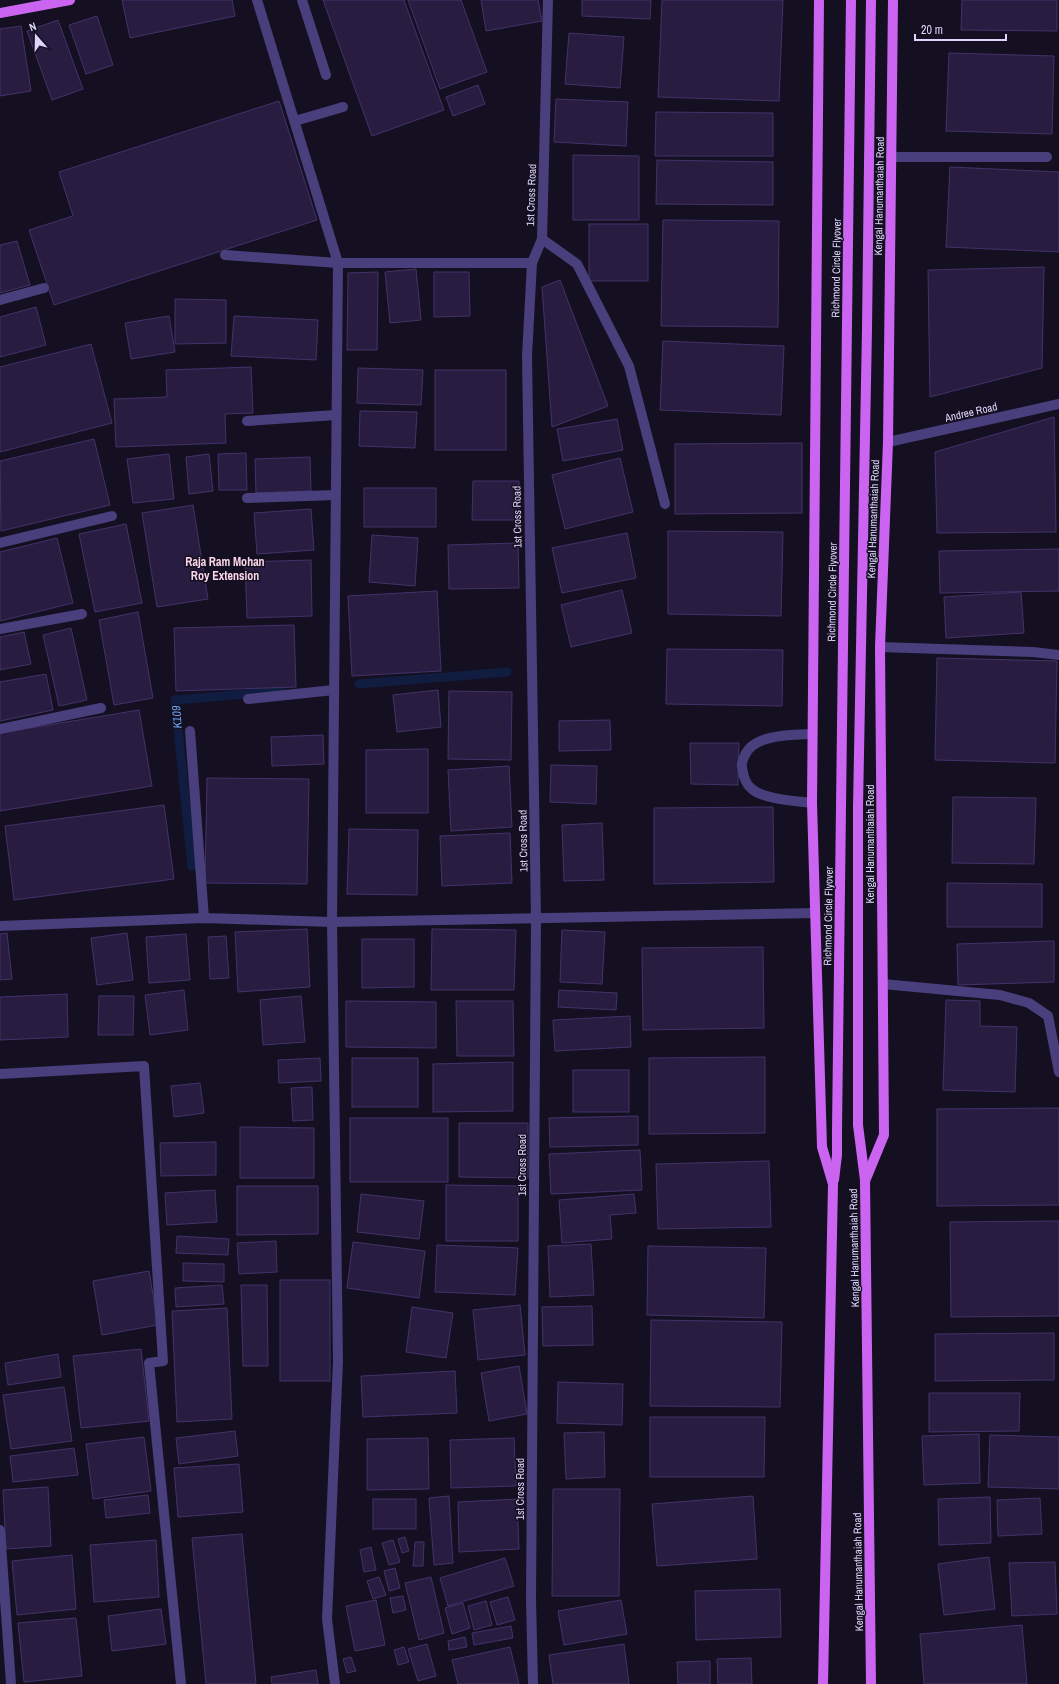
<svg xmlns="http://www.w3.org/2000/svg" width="1059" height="1684" viewBox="0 0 1059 1684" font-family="'Archivo Narrow',sans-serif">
	<rect width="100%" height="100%" fill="#151021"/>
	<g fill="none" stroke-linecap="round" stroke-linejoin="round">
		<g stroke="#101d40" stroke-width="9">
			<path d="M359,684L507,672"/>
			<path d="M192,866L175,700L281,691"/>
		</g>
	</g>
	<g fill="#281d40" stroke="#43326a">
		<path d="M122,0H232L235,16L130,38Z"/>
		<path d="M323,0H404L444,110L372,136Z"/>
		<path d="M408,0H461L487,72L440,89Z"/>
		<path d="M481,0H538L542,21L486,31Z"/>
		<path d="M582,0H651L650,19L582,16Z"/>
		<path d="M662,0H783L779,101L658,97Z"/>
		<path d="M962,0H1057V31L961,30Z"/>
		<path d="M97,16L113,65L86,74L69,25Z"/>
		<path d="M58,20L83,89L52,100L27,31Z"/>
		<path d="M21,26L31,91L0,96V29Z"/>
		<path d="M569,33L624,37L620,88L565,84Z"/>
		<path d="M949,53L1054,56L1052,134L946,131Z"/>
		<path d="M478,85L485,104L453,116L446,97Z"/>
		<path d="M556,99L628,102L626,146L554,142Z"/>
		<path d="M279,101L317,220L54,305L29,230L73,216L59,172Z"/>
		<path d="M656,112L773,113V156H655Z"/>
		<path d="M573,155L639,156V220H573Z"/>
		<path d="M657,160L773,162V205L656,204Z"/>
		<path d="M950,167L1059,172V252L946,247Z"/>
		<path d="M663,220L779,221L778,327L661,326Z"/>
		<rect x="589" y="224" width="59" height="57"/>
		<path d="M17,241L30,285L0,293V245Z"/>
		<path d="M1044,267L1042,368L930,397L928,270Z"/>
		<path d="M416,269L421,320L390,323L385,272Z"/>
		<path d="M378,272L377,350H347L348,273Z"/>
		<path d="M434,272H469L470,316L434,317Z"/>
		<path d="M560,280L608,406L552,427L542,287Z"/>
		<path d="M175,299L226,300V343L175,344Z"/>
		<path d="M36,307L46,345L0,357V317Z"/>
		<path d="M169,316L175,352L131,359L125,323Z"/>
		<path d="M234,316L318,320L316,360L231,356Z"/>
		<path d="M663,341L784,346L781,415L660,410Z"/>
		<path d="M91,344L112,423L0,452V367Z"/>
		<path d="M251,367L253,413L225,414L226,443L116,447L114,399L167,397L166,370Z"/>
		<path d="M358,368L423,370L421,405L357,403Z"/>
		<rect x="435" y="370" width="71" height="80"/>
		<path d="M360,411L417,412L415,448L359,446Z"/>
		<path d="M1054,417L1056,532L937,533L935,452Z"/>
		<path d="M617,419L623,450L563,461L557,429Z"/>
		<path d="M94,439L110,505L1,531L0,461Z"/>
		<path d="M802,443V513L675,514V444Z"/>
		<path d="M246,453L247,490H219L218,454Z"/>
		<path d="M169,454L174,499L133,503L127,459Z"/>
		<path d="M209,454L213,491L189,494L186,457Z"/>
		<path d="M310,457L311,491L256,493L255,459Z"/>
		<path d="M620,458L633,512L565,529L552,475Z"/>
		<path d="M473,481H519V520H472Z"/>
		<rect x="364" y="488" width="72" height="39"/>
		<path d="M193,505L208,599L157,607L142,513Z"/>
		<path d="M311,509L314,550L257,554L254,513Z"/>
		<path d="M126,524L142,603L95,612L79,534Z"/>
		<path d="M668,531L783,532L781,616L668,614Z"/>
		<path d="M627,533L636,578L562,593L552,548Z"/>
		<path d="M372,535L418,538L415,586L369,582Z"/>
		<path d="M57,538L73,603L0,621V552Z"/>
		<path d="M518,543L519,588L449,589L448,545Z"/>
		<path d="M1059,549V591L940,593L939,551Z"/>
		<path d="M311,560L312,616L247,618L245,562Z"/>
		<path d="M622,590L632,633L571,647L561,605Z"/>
		<path d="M437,591L441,671L352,676L348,596Z"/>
		<path d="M1021,592L1024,633L946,638L944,597Z"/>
		<path d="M138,612L153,698L114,705L99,620Z"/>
		<path d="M294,625L296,687L176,691L174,628Z"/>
		<path d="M71,628L87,700L59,706L43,635Z"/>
		<path d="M24,632L31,664L0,670V637Z"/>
		<path d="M667,649L783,650L782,706L666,704Z"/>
		<path d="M937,658L1057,661L1055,763L935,760Z"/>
		<path d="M46,674L53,710L0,721V682Z"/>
		<path d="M438,690L441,727L397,732L393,695Z"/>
		<path d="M449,691L512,692L511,760L448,759Z"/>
		<path d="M139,710L152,786L0,811V733Z"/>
		<path d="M610,720L611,750L559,751V721Z"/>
		<path d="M323,735L324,764L272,766L271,737Z"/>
		<path d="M690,743H739L738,785L691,784Z"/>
		<path d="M428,749V813H366V750Z"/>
		<path d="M551,765L597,766L596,804L550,802Z"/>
		<path d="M509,766L512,827L451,831L448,770Z"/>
		<path d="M207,778L309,779L307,884L205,883Z"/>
		<path d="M953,797L1036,798L1034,864L952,863Z"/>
		<path d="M164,805L174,879L14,900L5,826Z"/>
		<path d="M773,807L774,882L654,884V808Z"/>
		<path d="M602,823L604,880L564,881L562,825Z"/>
		<path d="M349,829L418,830L417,895L347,894Z"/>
		<path d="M510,833L512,883L442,886L440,836Z"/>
		<path d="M947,883L1042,884V927H947Z"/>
		<path d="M307,929L310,987L238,992L235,932Z"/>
		<path d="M432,929L516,930L514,990H431Z"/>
		<path d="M562,930L605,932L602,984L560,982Z"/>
		<path d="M7,933L12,979L0,980V934Z"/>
		<path d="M127,933L133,980L97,985L91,938Z"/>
		<path d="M186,934L190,980L149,983L146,937Z"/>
		<path d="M226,936L229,978L210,979L208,937Z"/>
		<path d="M362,939H414V987L362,988Z"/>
		<path d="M1054,941V982L958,985L957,944Z"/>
		<path d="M763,947L764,1028L643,1030L642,948Z"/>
		<path d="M184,990L188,1030L150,1035L145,995Z"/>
		<path d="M559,990L617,993L616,1010L558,1007Z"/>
		<path d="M67,994L68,1037L0,1040V997Z"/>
		<path d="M99,996H134L133,1035H98Z"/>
		<path d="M301,996L305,1042L263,1045L260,1000Z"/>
		<path d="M946,1000L980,1001V1026L1017,1027L1015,1092L943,1090Z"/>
		<path d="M346,1001L436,1002V1048L346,1047Z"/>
		<path d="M456,1001H513L514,1056H457Z"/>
		<path d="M630,1016L631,1047L555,1051L553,1020Z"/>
		<path d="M765,1057V1133L649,1134V1058Z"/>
		<path d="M320,1058L321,1081L279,1083L278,1060Z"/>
		<rect x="352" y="1058" width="66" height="49"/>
		<path d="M513,1062V1111L433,1112V1064Z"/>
		<rect x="573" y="1070" width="56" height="42"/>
		<path d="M200,1083L204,1113L174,1117L171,1086Z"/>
		<path d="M312,1087L313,1120L293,1121L291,1088Z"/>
		<path d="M1059,1108V1205L937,1206V1109Z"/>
		<path d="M638,1116V1145L550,1147L549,1118Z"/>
		<rect x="350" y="1118" width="98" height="64"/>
		<path d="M459,1123H528V1178L459,1177Z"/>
		<path d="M240,1127L314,1128V1178H240Z"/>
		<path d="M216,1142V1175L161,1176L160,1143Z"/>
		<path d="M640,1150L642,1190L551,1194L549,1154Z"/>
		<path d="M769,1161L771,1227L658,1229L656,1164Z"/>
		<path d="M446,1185L518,1186V1241H446Z"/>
		<path d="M237,1186H318V1234L237,1235Z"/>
		<path d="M215,1190L217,1222L167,1225L165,1193Z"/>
		<path d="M361,1194L424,1201L419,1239L357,1232Z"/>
		<path d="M634,1194L636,1213L610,1215L612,1239L562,1243L559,1200Z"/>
		<path d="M1059,1221V1316L951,1317L950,1222Z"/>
		<path d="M177,1236L229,1239L228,1255L176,1253Z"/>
		<path d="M276,1241L277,1272L239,1274L237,1243Z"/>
		<path d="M353,1242L425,1251L419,1298L347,1288Z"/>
		<path d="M591,1244L594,1295L550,1297L548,1246Z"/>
		<path d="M437,1245L518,1248L515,1295L435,1292Z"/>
		<path d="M648,1246L766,1248L764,1318L647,1315Z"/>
		<path d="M183,1263L224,1264V1282L183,1281Z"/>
		<path d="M149,1271L158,1325L102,1335L93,1281Z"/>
		<rect x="280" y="1280" width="50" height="101"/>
		<path d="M222,1285L224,1304L176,1307L175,1288Z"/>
		<path d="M241,1285H267L268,1366H243Z"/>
		<path d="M520,1305L525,1355L478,1360L473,1310Z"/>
		<path d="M592,1306L593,1345L543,1346L542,1307Z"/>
		<path d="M412,1307L453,1313L446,1358L406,1352Z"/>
		<path d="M227,1308L232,1419L177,1422L172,1311Z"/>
		<path d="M651,1320L782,1322L780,1407L650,1406Z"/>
		<path d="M1054,1333V1380L935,1381V1334Z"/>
		<path d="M141,1349L149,1421L81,1428L73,1356Z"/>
		<path d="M58,1354L61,1377L8,1385L5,1363Z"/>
		<path d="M519,1366L527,1414L489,1421L481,1373Z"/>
		<path d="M455,1371L457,1413L363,1417L361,1376Z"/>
		<path d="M558,1382L623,1384L622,1425L557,1423Z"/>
		<path d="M64,1387L72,1441L11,1449L3,1395Z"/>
		<path d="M929,1393H1020L1019,1431L929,1432Z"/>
		<path d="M650,1417H765L764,1477H650Z"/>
		<path d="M235,1431L238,1456L179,1464L176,1438Z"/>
		<path d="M604,1432L605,1477L566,1479L564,1433Z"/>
		<path d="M979,1434L980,1483L924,1485L922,1436Z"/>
		<path d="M990,1435L1059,1437V1489L988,1487Z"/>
		<path d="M144,1437L151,1491L93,1499L86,1444Z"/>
		<path d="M428,1438L429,1489L367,1490V1439Z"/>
		<path d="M514,1438L516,1486L451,1488L450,1440Z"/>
		<path d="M74,1448L78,1475L13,1482L10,1456Z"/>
		<path d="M239,1464L243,1512L178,1517L174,1468Z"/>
		<path d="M48,1487L51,1546L6,1549L3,1490Z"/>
		<path d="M553,1489H620L619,1596H552Z"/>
		<path d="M148,1495L150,1513L106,1518L104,1500Z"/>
		<path d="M449,1496L453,1563L434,1565L429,1498Z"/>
		<path d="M753,1496L757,1559L657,1566L652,1504Z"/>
		<path d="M990,1497L991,1543L939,1545L938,1499Z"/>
		<path d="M1040,1498L1042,1534L998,1536L997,1500Z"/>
		<rect x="373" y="1499" width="43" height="30"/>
		<path d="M517,1499L519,1549L459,1552L458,1502Z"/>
		<path d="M242,1534L256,1684H206L192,1538Z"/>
		<path d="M405,1537L409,1551L402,1553L398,1539Z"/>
		<path d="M156,1540L159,1597L94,1602L90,1545Z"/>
		<path d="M393,1540L400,1562L389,1565L382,1543Z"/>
		<path d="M415,1542H424L423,1566H413Z"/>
		<path d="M371,1547L376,1570L364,1572L360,1550Z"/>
		<path d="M72,1555L76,1609L17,1615L12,1561Z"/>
		<path d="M989,1557L995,1609L944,1615L938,1564Z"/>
		<path d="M505,1558L514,1586L448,1606L440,1578Z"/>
		<path d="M1055,1562L1057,1614L1012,1616L1009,1563Z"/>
		<path d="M395,1568L400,1588L389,1591L384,1571Z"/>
		<path d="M379,1577L386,1595L373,1599L367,1581Z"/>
		<path d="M431,1577L444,1633L419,1640L405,1583Z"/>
		<path d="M780,1589L781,1637L696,1640L695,1591Z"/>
		<path d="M403,1596L406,1610L393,1613L390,1598Z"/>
		<path d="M508,1597L515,1620L497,1625L490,1602Z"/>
		<path d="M376,1600L385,1645L355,1651L346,1606Z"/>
		<path d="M621,1600L627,1634L564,1645L558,1611Z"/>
		<path d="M486,1601L492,1625L474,1630L468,1606Z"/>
		<path d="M463,1603L470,1628L452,1634L445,1608Z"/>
		<path d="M161,1609L166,1644L112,1651L108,1616Z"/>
		<path d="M76,1618L82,1676L24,1682L18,1623Z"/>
		<path d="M1022,1625L1027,1684H924L920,1634Z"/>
		<path d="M511,1626L513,1638L474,1645L472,1633Z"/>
		<path d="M465,1637L467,1647L449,1650L448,1641Z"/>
		<path d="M427,1644L436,1676L418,1681L408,1649Z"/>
		<path d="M624,1644L629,1684H553L549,1655Z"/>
		<path d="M404,1647L409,1662L398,1665L394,1650Z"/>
		<path d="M510,1647L519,1684H458L452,1660Z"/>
		<path d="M351,1657L356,1671L347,1673L343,1659Z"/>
		<path d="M751,1658L752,1684H718L717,1659Z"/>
		<path d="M710,1661V1684H678L677,1662Z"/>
		<path d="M316,1670L318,1684H272L271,1677Z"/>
	</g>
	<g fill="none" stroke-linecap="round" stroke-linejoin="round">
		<g stroke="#483f7c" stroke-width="10">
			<path d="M302,0L326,75"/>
			<path d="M295,121L343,107"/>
			<path d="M891,157H1047"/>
			<path d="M247,421L336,415"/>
			<path d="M0,629L82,614"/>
			<path d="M880,647L1033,652L1059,655"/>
			<path d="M0,729L101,708"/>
			<path d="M812,803C796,801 763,799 752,789C745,784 743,775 742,767C741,763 743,759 745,755C754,734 792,735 812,734"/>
			<path d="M883,984L1000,995L1029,1003L1048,1016L1059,1072"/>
		</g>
		<g stroke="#483f7c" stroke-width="10">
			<path d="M257,0L338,263L332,922L338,1361L327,1619L335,1684"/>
			<path d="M542,239L577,264L629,366L665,504"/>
			<path d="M225,255L338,263H532"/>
			<path d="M0,300L44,288"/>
			<path d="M888,442L1059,404"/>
			<path d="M247,498L336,495"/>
			<path d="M0,543L112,516"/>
			<path d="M248,699L334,690"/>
			<path d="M190,731L204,918"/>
			<path d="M0,926L204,918L332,922L815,913"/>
			<path d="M0,1074L144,1066L163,1361L149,1363L181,1684"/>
			<path d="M0,1530L11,1684"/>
			<path d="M533,1684L531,1600L536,919L527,356L532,263L542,239L548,0"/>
		</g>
		<g stroke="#cb65f1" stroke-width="10">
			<path d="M819,0L812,803L822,1147L833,1184L823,1684"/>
			<path d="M0,13L70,0"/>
			<path d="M834,1180L837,1155V1130L851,0"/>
			<path d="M865,1180L858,1125V807L867,329L871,0"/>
			<path d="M871,1684L865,1181L884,1135L880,647L888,442L893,0"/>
		</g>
	</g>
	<g text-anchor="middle" stroke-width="3" stroke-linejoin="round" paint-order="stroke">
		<g font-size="11" fill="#ddd4fb" stroke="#151021">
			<text transform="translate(531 195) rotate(-88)" y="4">1st Cross Road</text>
			<text transform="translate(879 196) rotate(-89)" y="4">Kengal Hanumanthaiah Road</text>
			<text transform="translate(836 268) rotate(-89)" y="4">Richmond Circle Flyover</text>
			<text transform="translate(971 412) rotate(-13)" y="4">Andree Road</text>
			<text transform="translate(517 517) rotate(-91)" y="4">1st Cross Road</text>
			<text transform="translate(873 519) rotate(-88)" y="4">Kengal Hanumanthaiah Road</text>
			<text transform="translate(832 592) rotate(-89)" y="4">Richmond Circle Flyover</text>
			<text transform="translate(523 841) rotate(-91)" y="4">1st Cross Road</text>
			<text transform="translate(870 844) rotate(-90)" y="4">Kengal Hanumanthaiah Road</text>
			<text transform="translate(828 916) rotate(-89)" y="4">Richmond Circle Flyover</text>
			<text transform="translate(522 1165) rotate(-90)" y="4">1st Cross Road</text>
			<text transform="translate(854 1248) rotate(-91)" y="4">Kengal Hanumanthaiah Road</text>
			<text transform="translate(520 1489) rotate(-90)" y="4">1st Cross Road</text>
			<text transform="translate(858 1572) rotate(-91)" y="4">Kengal Hanumanthaiah Road</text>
		</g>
		<g font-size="12" font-weight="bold" fill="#fbd6ea" stroke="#151021">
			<text x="225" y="566">Raja Ram Mohan<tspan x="225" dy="14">Roy Extension</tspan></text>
		</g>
		<g font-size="12" font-style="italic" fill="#6ca5f1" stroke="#151021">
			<text transform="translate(177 717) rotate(-94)" y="4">K109</text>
		</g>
	</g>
	<g transform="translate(36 36) rotate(340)" stroke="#151021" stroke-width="3" paint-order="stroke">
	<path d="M0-3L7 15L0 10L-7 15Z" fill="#ddd4fb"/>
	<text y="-6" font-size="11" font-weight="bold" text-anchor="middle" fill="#ddd4fb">N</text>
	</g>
	<path d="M915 34v6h91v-6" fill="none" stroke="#ddd4fb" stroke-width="2"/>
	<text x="921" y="34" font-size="12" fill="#ddd4fb" stroke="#151021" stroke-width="3" paint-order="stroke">20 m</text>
</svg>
